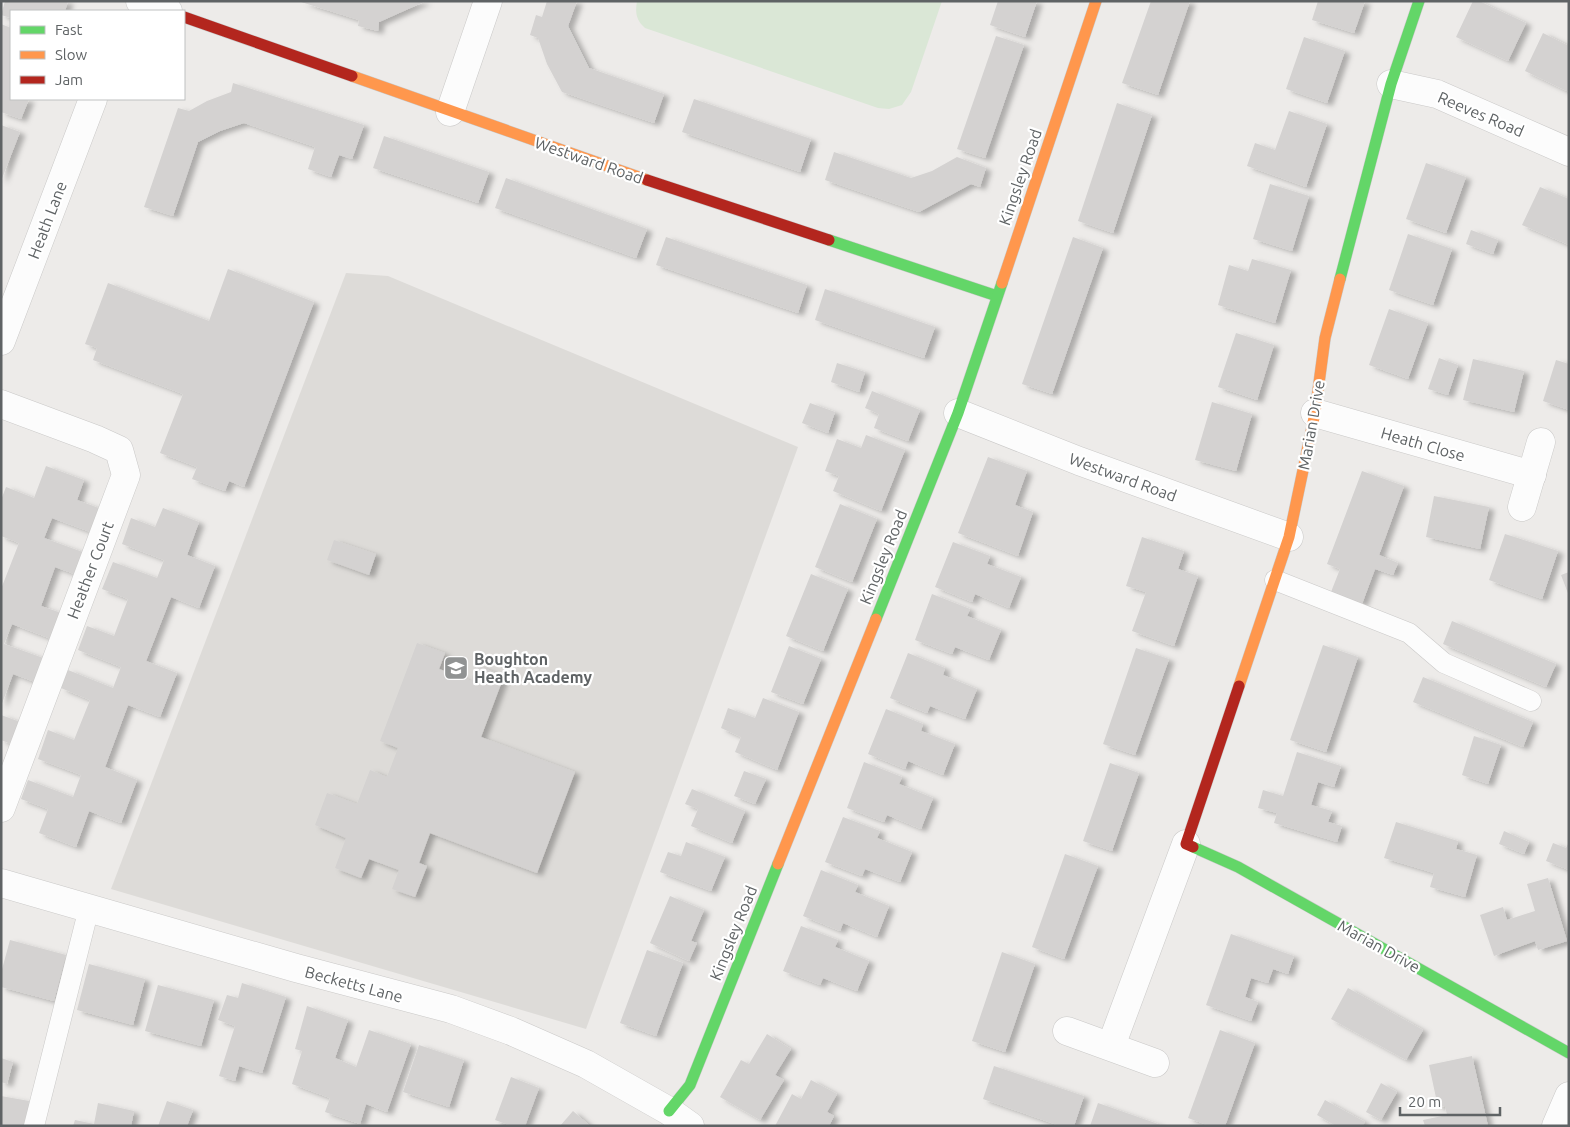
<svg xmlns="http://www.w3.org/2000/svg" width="1570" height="1127" viewBox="0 0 1570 1127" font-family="Ubuntu,sans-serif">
	<defs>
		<filter id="shadow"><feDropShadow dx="5.5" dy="3" stdDeviation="2.5" flood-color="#0004"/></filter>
	</defs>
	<rect width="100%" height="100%" fill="#edebe9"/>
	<path fill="#dddbd8" d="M346,273L388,276L798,447L586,1029L111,889Z"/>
	<path fill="#dae7d6" d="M637,1H942L911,92L902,105L889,109L878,108L645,28C636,20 635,13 637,1Z"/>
	<g fill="#d4d2d1" filter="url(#shadow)">
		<path d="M5,1H68L65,11H11V18L1,15Z"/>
		<path d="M426,1L379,22L378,31L358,26L359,20L301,2Z"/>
		<path d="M547,1H577L568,26L589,68L664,94L654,123L562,92L547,64L538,38L530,35L536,15L542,17Z"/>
		<path d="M998,1H1037L1025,37L990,25Z"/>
		<path d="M1151,1H1190L1158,95L1122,83Z"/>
		<path d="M1318,1H1365L1354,33L1312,20Z"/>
		<path d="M1473,1H1479L1526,23L1508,61L1456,37Z"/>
		<path d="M1,24L11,28V99H29L21,119L1,112Z"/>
		<path d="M1543,33L1569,46V92L1525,71Z"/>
		<path d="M996,36L1024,45L985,158L957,149Z"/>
		<path d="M1304,37L1345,51L1327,103L1286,89Z"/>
		<path d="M233,83L364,125L352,159L339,155L331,177L308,169L315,147L244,123L220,131L198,142L173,216L144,207L178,108L189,111L207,101L231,92Z"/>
		<path d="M694,99L811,139L800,172L682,132Z"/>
		<path d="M1117,103L1152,115L1113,233L1078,221Z"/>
		<path d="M1289,111L1327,124L1306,187L1247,166L1255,143L1275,150Z"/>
		<path d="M1,125L20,132L1,181Z"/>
		<path d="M384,136L489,172L478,203L373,168Z"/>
		<path d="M834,152L911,178L932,171L957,157L986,168L980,187L971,184L919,212L825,180Z"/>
		<path d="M1426,163L1466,177L1446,233L1406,219Z"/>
		<path d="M506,178L647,229L636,258L495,208Z"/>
		<path d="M1270,184L1309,196L1292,251L1253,239Z"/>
		<path d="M1540,187L1569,199V245L1522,225Z"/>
		<path d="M1471,230L1498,240L1493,254L1466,244Z"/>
		<path d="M1408,234L1452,249L1433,305L1389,290Z"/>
		<path d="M666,237L807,285L798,313L656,265Z"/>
		<path d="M1073,237L1103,248L1052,394L1022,384Z"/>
		<path d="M1252,259L1291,270L1275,323L1218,305L1229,265L1248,271Z"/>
		<path d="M228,269L314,302L244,487L229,481L225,491L192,479L197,467L160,453L183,394L93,360L97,348L85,344L108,283L209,321Z"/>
		<path d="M825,289L935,327L924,358L815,320Z"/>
		<path d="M1389,309L1428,323L1408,379L1369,365Z"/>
		<path d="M1236,333L1274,345L1257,400L1218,387Z"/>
		<path d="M1439,358L1458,365L1448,395L1428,389Z"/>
		<path d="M1473,359L1524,371L1514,412L1463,400Z"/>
		<path d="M1556,360L1569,364V410L1543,401Z"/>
		<path d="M837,363L865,372L859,392L831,382Z"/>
		<path d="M872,391L920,410L908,441L874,428L879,414L865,408Z"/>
		<path d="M1212,402L1252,414L1236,471L1195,460Z"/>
		<path d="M810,403L835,412L828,433L802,423Z"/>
		<path d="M866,435L905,450L881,511L833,491L839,476L825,471L837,439L861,448Z"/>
		<path d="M988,457L1027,471L1015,505L1033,512L1018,556L958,533Z"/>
		<path d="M46,466L84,480L77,500L104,510L96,534L52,518L44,538L88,554L80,576L55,567L41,606L64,614L54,640L12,624L4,644L46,659L38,683L13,674L1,706V589L19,543L1,536V500L6,487L34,498Z"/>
		<path d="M1362,471L1404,486L1379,555L1398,563L1393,575L1375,569L1362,604L1331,592L1340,569L1327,564Z"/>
		<path d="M1434,496L1489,507L1480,549L1426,537Z"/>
		<path d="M840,504L877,519L852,582L815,567Z"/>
		<path d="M163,508L199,522L187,555L215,566L199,608L171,597L146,661L177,673L160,717L128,705L105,767L137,780L121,823L89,811L76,847L39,833L48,809L21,799L28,780L73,797L81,775L38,759L48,730L74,740L90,700L61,688L68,670L113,688L121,667L78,650L87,626L114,636L128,599L102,589L113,562L157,578L164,560L122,544L131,518L155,527Z"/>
		<path d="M1505,534L1558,551L1542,599L1489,580Z"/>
		<path d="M1142,537L1184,551L1178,569L1198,576L1174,646L1132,631L1146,592L1126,586Z"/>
		<path d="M334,540L376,554L369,575L327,560Z"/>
		<path d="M953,542L990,556L987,564L1021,577L1009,608L975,594L972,602L935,587Z"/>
		<path d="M1569,572V596L1561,575Z"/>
		<path d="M811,574L848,589L823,651L786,636Z"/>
		<path d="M932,594L970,609L967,616L1001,630L989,660L955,647L952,654L915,640Z"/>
		<path d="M1452,621L1556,664L1546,687L1443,644Z"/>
		<path d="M417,643L445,653L439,669L471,681L476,665L504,676L481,737L575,772L537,873L430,833L419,863L427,866L415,897L392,889L399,870L369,859L361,878L335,868L346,838L315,825L327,793L357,804L370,770L387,777L398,748L380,741Z"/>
		<path d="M1323,645L1358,657L1326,752L1290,740Z"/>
		<path d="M789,646L821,659L803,704L771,692Z"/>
		<path d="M1136,648L1169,659L1135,755L1103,744Z"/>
		<path d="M908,653L945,668L943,675L977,689L965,719L930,706L927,713L890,698Z"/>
		<path d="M1423,677L1533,722L1523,747L1413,702Z"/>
		<path d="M763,698L799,712L777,770L735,752L741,737L721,728L728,708L755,718Z"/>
		<path d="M886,709L923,724L921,731L955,744L943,775L908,761L905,769L868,754Z"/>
		<path d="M1,715L23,723L14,745L1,740Z"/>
		<path d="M1474,736L1501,745L1488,784L1462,775Z"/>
		<path d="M1297,752L1341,766L1334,787L1318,782L1311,805L1332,811L1328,822L1342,826L1337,842L1274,823L1277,813L1258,808L1263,790L1283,796Z"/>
		<path d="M864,762L902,777L899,784L933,798L921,829L887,815L884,822L847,808Z"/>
		<path d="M1110,763L1139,773L1112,851L1083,841Z"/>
		<path d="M744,771L766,779L755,804L734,796Z"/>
		<path d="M692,789L745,811L732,843L691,826L698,809L685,804Z"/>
		<path d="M843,817L880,831L877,838L912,852L900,882L865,869L862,876L825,862Z"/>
		<path d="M1396,822L1458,841L1456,849L1477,855L1465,897L1430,887L1434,873L1384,858Z"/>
		<path d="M1504,831L1529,842L1524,854L1499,844Z"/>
		<path d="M686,842L725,857L711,891L660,872L668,852L681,856Z"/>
		<path d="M1569,842V870L1546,861L1553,843L1566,848Z"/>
		<path d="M1065,854L1098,866L1064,959L1032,947Z"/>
		<path d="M821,870L858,885L855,892L889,906L877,937L843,923L840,931L803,916Z"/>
		<path d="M1548,878L1567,941L1538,950L1535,941L1494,956L1480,915L1503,907L1507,920L1535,911L1527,884Z"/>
		<path d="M670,896L704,910L691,941L697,943L689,961L650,943Z"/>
		<path d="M801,926L838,940L835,947L869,961L857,991L823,978L820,985L783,971Z"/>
		<path d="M1231,934L1294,956L1288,974L1273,969L1268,983L1251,978L1245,997L1258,1002L1251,1021L1206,1005Z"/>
		<path d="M10,940L66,955L54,1001L1,987V973Z"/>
		<path d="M647,950L683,963L656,1036L620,1023Z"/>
		<path d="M1002,952L1035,964L1005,1052L972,1041Z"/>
		<path d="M89,964L145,979L133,1025L77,1010Z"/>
		<path d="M242,983L286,997L262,1073L239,1066L235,1081L219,1076L235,1026L218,1020L227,995L238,998Z"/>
		<path d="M158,985L214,1000L201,1046L145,1031Z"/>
		<path d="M1348,988L1423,1030L1406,1060L1331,1019Z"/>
		<path d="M307,1006L348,1020L335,1058L356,1067L369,1030L411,1044L387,1112L366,1104L360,1124L325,1112L330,1098L292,1084L302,1051L295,1049Z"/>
		<path d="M1220,1030L1255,1043L1225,1126H1210L1188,1118Z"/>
		<path d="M767,1034L791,1049L775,1075L784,1080L760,1120L720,1097L741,1060L749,1064Z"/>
		<path d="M419,1045L464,1060L449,1107L403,1092Z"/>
		<path d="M1472,1056L1488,1126H1425L1423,1120L1447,1115L1445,1106L1438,1107L1429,1065Z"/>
		<path d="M1,1058L13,1062L7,1084L1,1082Z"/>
		<path d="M994,1066L1084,1096L1074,1126H1060L983,1099Z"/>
		<path d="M511,1077L539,1088L525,1126H512L495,1120Z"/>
		<path d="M811,1080L837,1094L827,1112L834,1116L829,1126H775L792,1094L801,1099Z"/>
		<path d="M1381,1083L1397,1092L1381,1120L1366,1112Z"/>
		<path d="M1,1096L29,1101L25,1126H1Z"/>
		<path d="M1325,1100L1365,1122L1362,1126H1336L1317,1115Z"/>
		<path d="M167,1101L193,1110L187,1126H158Z"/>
		<path d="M98,1103L134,1111L131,1126H73L75,1120L94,1124Z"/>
		<path d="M1098,1103L1161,1125V1126H1090Z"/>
		<path d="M573,1111L590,1126H560Z"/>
	</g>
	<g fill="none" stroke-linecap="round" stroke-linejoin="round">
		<defs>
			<g id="lane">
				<path d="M1275,580L1409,633L1444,663L1531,701"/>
				<path d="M34,1126L89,908"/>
			</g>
			<g id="street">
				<path d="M140,1L168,11"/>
				<path d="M1391,84L1437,94L1569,152"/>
				<path d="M450,112L488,1"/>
				<path d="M1,341L93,99"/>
				<path d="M1,404L95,439L119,450L126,475L1,808"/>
				<path d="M958,413L1079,461L1289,537"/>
				<path d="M1315,413L1532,475"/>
				<path d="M1522,507L1541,442"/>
				<path d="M1,883L296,968L451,1009L511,1031L586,1064L669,1111L690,1126"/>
				<path d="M1067,1031L1155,1063"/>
				<path d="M1111,1046L1186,844"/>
				<path d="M1556,1126L1569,1096"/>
			</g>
			<g id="fast">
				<path d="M829,240L997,296"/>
				<path d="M1340,279L1391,84L1419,1"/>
				<path d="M876,619L958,413L1002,283"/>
				<path d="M1193,847L1238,867L1569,1053"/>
				<path d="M669,1111L690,1085L778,864"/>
			</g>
			<g id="slow">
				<path d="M352,76L647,180"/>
				<path d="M1002,283L1096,1"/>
				<path d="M1239,686L1289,537L1315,413L1325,338L1340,279"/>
				<path d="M778,864L876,619"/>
			</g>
			<g id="jam">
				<path d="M184,17L352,76"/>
				<path d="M647,180L829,240"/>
				<path d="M1193,847L1186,844L1239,686"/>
			</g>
		</defs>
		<use href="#lane" stroke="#cac9c8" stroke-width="21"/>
		<use href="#street" stroke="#cac9c8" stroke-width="29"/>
		<use href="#fast" stroke="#c9c9c9" stroke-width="12"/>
		<use href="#slow" stroke="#c9c9c9" stroke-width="12"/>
		<use href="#jam" stroke="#c9c9c9" stroke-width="12"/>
		<use href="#lane" stroke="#fcfcfc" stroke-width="20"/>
		<use href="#street" stroke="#fcfcfc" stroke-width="28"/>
		<use href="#fast" stroke="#63d668" stroke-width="11"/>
		<use href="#slow" stroke="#ff974d" stroke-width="11"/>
		<use href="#jam" stroke="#b3261e" stroke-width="11"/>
	</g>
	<defs>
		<symbol id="school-square" viewBox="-11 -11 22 22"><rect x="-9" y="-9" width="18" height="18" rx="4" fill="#919393" stroke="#fff"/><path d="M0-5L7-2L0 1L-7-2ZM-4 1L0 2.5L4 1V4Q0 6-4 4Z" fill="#fff"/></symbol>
	</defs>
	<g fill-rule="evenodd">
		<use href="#school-square" x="442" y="654" width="28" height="28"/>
	</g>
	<g text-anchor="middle" stroke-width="4.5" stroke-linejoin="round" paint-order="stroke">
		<g font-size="16" fill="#5f6365" stroke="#fff">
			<text transform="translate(1481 114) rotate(23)" y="6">Reeves Road</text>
			<text transform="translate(589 160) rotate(19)" y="6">Westward Road</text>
			<text transform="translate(1020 177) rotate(-71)" y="6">Kingsley Road</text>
			<text transform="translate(47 220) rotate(-69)" y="6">Heath Lane</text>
			<text transform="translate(1311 425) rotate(-80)" y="6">Marian Drive</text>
			<text transform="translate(1423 444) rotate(16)" y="6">Heath Close</text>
			<text transform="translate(1123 477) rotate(20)" y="6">Westward Road</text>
			<text transform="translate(883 557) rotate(-68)" y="6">Kingsley Road</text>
			<text transform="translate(90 570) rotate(-69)" y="6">Heather Court</text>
			<text transform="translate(733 933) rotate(-68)" y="6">Kingsley Road</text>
			<text transform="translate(1379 946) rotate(29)" y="6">Marian Drive</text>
			<text transform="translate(354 984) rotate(15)" y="6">Becketts Lane</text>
		</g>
		<g font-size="16" font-weight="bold" fill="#5f6365" stroke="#fff" text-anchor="start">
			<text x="474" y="665">Boughton<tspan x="474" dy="18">Heath Academy</tspan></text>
		</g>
	</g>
	<rect width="1570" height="1127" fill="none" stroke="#5f6365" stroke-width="5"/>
	<rect x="10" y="10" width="175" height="90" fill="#ffffff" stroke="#bfc1c1"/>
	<rect x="20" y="26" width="25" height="8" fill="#63d668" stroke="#bfc1c1"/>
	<text x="55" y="35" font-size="15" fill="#5f6365">Fast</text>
	<rect x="20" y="51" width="25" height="8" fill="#ff974d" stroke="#bfc1c1"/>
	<text x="55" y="60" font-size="15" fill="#5f6365">Slow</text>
	<rect x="20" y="76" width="25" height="8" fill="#b3261e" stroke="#bfc1c1"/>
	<text x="55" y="85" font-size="15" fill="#5f6365">Jam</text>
	<path d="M1400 1107v8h100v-8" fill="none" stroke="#5f6365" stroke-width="2.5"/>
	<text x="1408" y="1107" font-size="15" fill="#5f6365" stroke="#ffffff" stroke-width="4" paint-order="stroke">20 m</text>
</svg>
